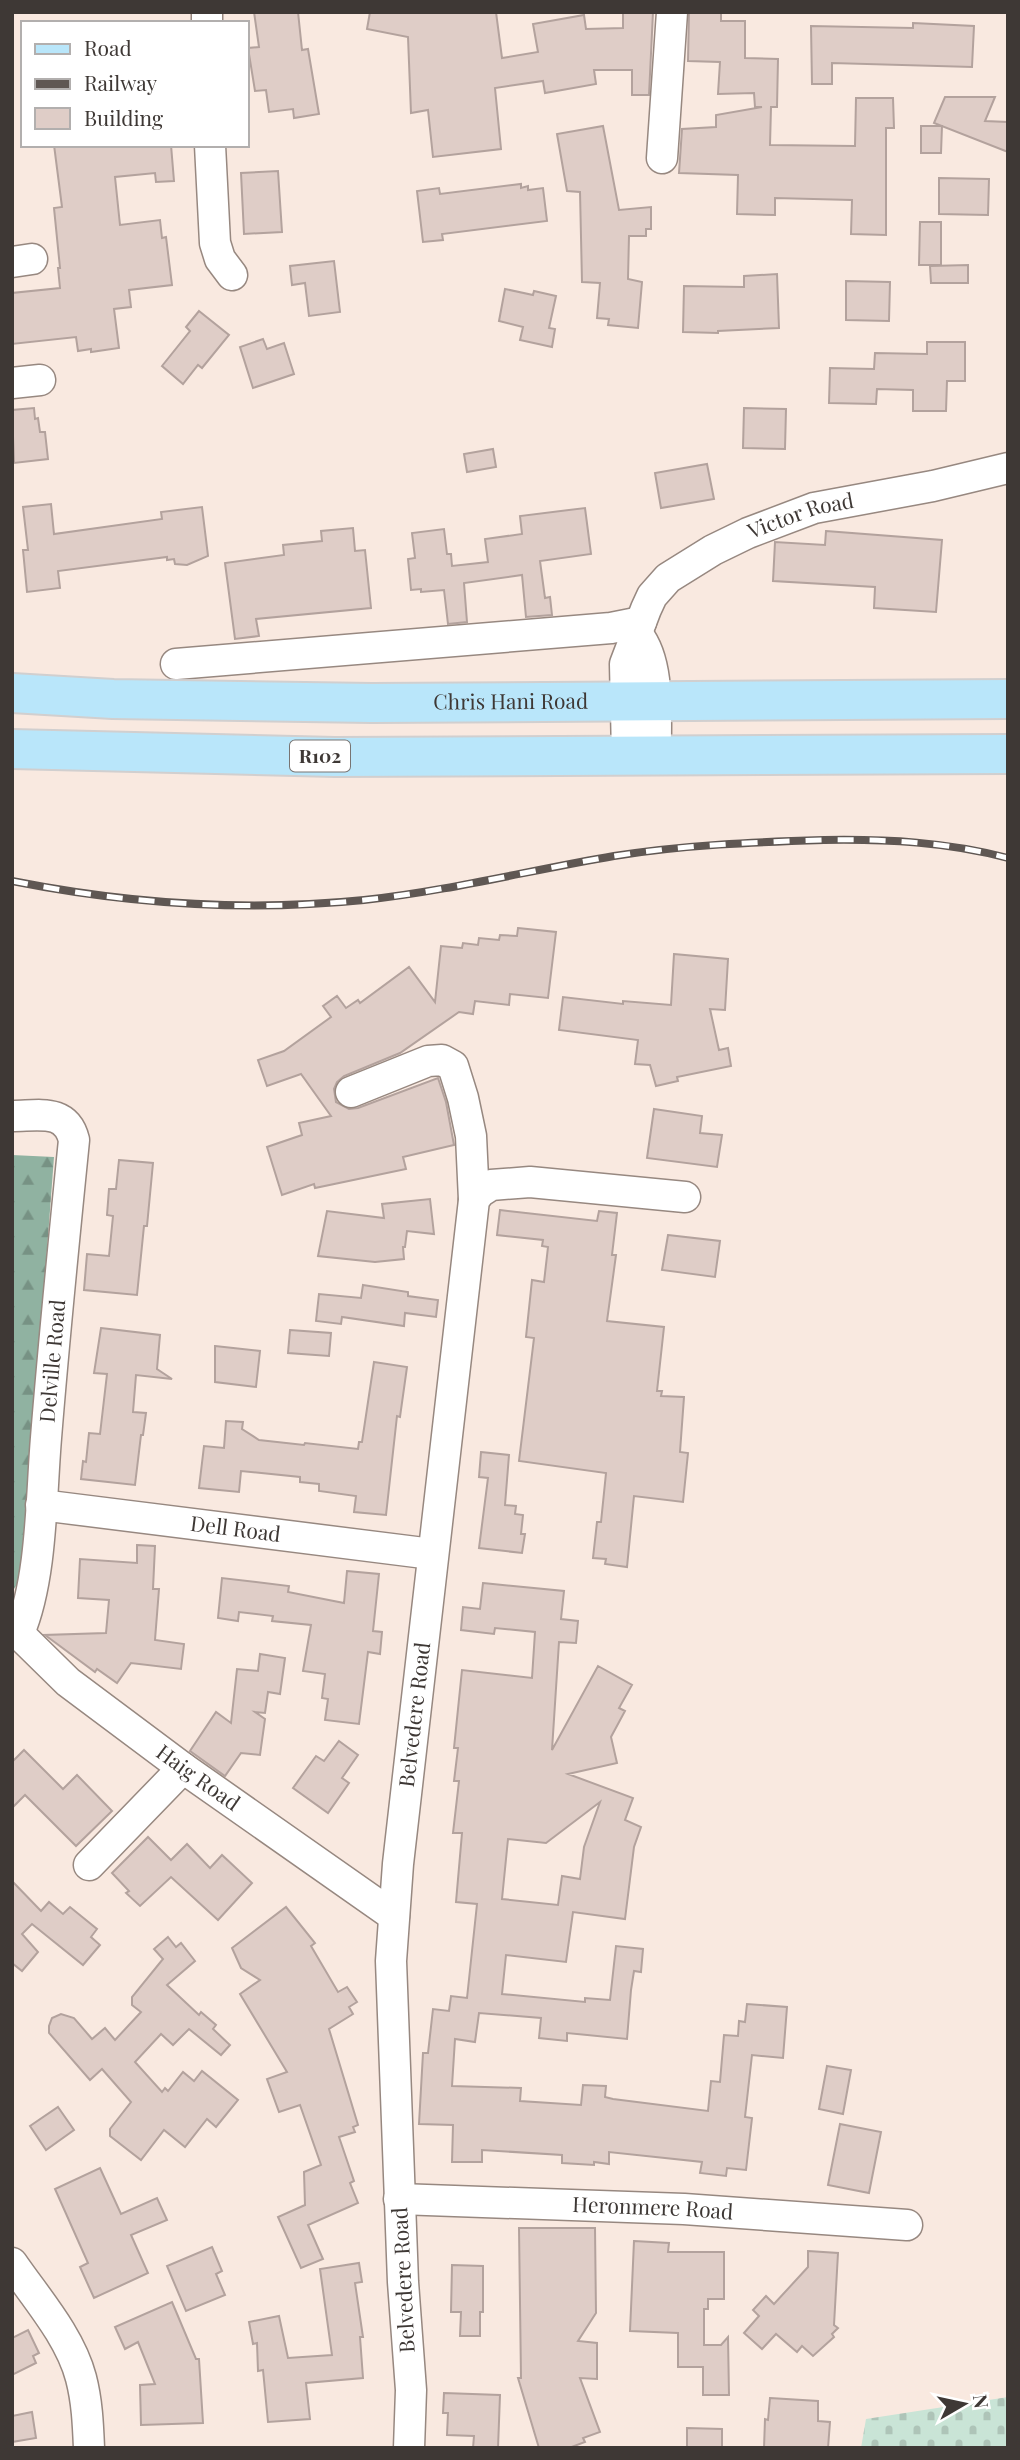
<svg xmlns="http://www.w3.org/2000/svg" width="1020" height="2460" viewBox="0 0 1020 2460" font-family="'Playfair Display',serif">
	<defs>
		<pattern id="forest-firs" width="22" height="20" patternUnits="userSpaceOnUse" patternTransform="scale(1.75)"><rect width="22" height="20" fill="#90b2a1"/><path d="M5 1l3.5 6h-7zM16 11l3.5 6h-7z" fill="#779284"/></pattern>
		<pattern id="cemetery-stones" width="16" height="16" patternUnits="userSpaceOnUse" patternTransform="scale(1.75)"><rect width="16" height="16" fill="#c9e4d6"/><path d="M2 7V4a2 2 0 0 1 4 0v3zM10 15v-3a2 2 0 0 1 4 0v3z" fill="#aec4b8"/></pattern>
	</defs>
	<rect width="100%" height="100%" fill="#f9e9e0"/>
	<path fill="url(#forest-firs)" d="M12,1155L54,1157L25,1541L20,1580L12,1592Z"/>
	<path fill="url(#cemetery-stones)" d="M1008,2397V2448H861L866,2419Z"/>
	<g fill="#dfcdc7" stroke="#b3a29d" stroke-width="2" fill-rule="evenodd">
		<path d="M254,12H298L302,50L308,49L319,114L294,118L293,109L269,112L266,90L255,91L248,48L259,47Z"/>
		<path d="M370,12H496L502,58L538,52L533,24L584,15L586,29L623,28V12H653L649,95H632V70H594L596,84L545,93L543,81L495,88L501,149L433,157L428,110L411,113L408,37L367,29Z"/>
		<path d="M689,12H721V21H745V58L778,59L777,107H771L770,145L855,146L856,98H893L894,128H886V235L851,234L852,200L775,198V215L737,214L738,175L679,173L682,129L716,127V115L762,107H755L754,93L718,94L720,62L688,61Z"/>
		<path d="M913,23L974,26L972,67L832,63V84H812L811,26L913,28Z"/>
		<path d="M945,97H995L985,121L1008,122V152L934,123Z"/>
		<path d="M603,126L619,210L651,207V229H646V236H629L628,279L642,282L638,328L608,325L609,319L597,318L600,283L582,282L580,192L567,191L557,134Z"/>
		<path d="M921,126H942L941,153H921Z"/>
		<path d="M54,145H171L174,181L156,182L155,173L115,177L120,225L160,220L162,238L166,237L172,285L129,290L131,307L114,309L119,348L91,352V349L78,351L76,337L12,344V293L60,288L58,268H60L54,208L62,207Z"/>
		<path d="M278,171L282,232L244,234L241,173Z"/>
		<path d="M939,178L989,179L988,215L939,214Z"/>
		<path d="M521,184V188L528,186V190L543,188L547,221L442,234L443,240L423,242L417,191L439,188L440,194Z"/>
		<path d="M920,222H941V265H919Z"/>
		<path d="M334,261L340,312L309,316L305,283L292,285L290,266Z"/>
		<path d="M968,265V283H931L930,266Z"/>
		<path d="M777,274L779,328L718,331V333L683,332L684,286L744,287V276Z"/>
		<path d="M846,281L890,282L889,321L846,320Z"/>
		<path d="M505,289L533,295L534,291L556,296L549,328L555,329L552,347L520,340L523,327L499,321Z"/>
		<path d="M199,311L229,335L202,368L198,365L183,384L162,366L190,331L186,327Z"/>
		<path d="M263,339L267,349L284,343L294,374L253,388L240,347Z"/>
		<path d="M927,342H965V381H947L946,411H913V390L877,389L876,404L829,403L830,368L874,369L875,353L927,354Z"/>
		<path d="M34,408L35,419L38,418L40,432H45L48,459L14,463L12,410Z"/>
		<path d="M744,408L786,409L785,449L743,448Z"/>
		<path d="M493,449L496,467L467,472L464,454Z"/>
		<path d="M707,464L714,499L661,508L655,473Z"/>
		<path d="M51,504L54,534L162,519L161,512L202,507L208,556L187,565L175,564L174,559L167,560V557L58,571L60,588L27,592L23,550H28L23,507Z"/>
		<path d="M585,508L591,554L540,561L545,598L550,597L552,615L526,617L522,575L464,583L467,622L448,624L444,590L421,592V589L411,590L408,559L415,558L412,533L444,529L447,554H451L452,566L488,562L485,539L522,534L520,516Z"/>
		<path d="M353,528L355,551L365,550L371,608L256,619L259,636L235,639L225,563L284,555L283,545L322,541L321,531Z"/>
		<path d="M826,531L942,540L936,612L874,608L875,587L773,581L775,542L825,545Z"/>
		<path d="M518,928L556,932L548,998L510,994L509,1005L475,1001L473,1014L459,1012L400,1053L344,1076L337,1082L334,1089L336,1102L349,1109L358,1108L438,1078L446,1102L454,1145L403,1157L406,1169L315,1188L314,1184L282,1195L267,1147L302,1135L299,1123L331,1116L301,1074L267,1086L258,1060L284,1051L331,1017L323,1006L337,996L346,1008L358,1000L360,1003L409,967L435,1002L441,946L462,948L463,943L478,945L479,938L499,940L500,935L517,936Z"/>
		<path d="M674,954L728,959L725,1010L710,1009L719,1050L728,1048L731,1066L677,1077L678,1081L656,1086L650,1065L635,1064L638,1040L559,1030L563,997L623,1004V1001L671,1005Z"/>
		<path d="M654,1109L702,1116L700,1133L722,1135L717,1167L647,1158Z"/>
		<path d="M119,1160L153,1163L147,1226H144L137,1295L84,1290L87,1254L109,1256L113,1216L107,1215L109,1189H116Z"/>
		<path d="M430,1199L434,1234L407,1231L405,1247H403L404,1259L375,1262L318,1256L327,1211L384,1218L382,1204Z"/>
		<path d="M500,1210L597,1221L599,1211L617,1213L612,1255H616L607,1321L664,1327L657,1391H662L661,1396L684,1397L680,1452L688,1453L683,1502L634,1496L627,1567L605,1564L606,1559L593,1558L597,1522H601L606,1473L519,1461L534,1338L526,1337L532,1280L544,1282L548,1247L542,1246L543,1240L497,1235Z"/>
		<path d="M668,1235L720,1241L715,1277L662,1270Z"/>
		<path d="M363,1285L408,1292V1296L438,1300L436,1317L405,1313L404,1326L342,1317L341,1324L316,1321L319,1294L361,1298Z"/>
		<path d="M101,1328L160,1335L157,1369L172,1379L136,1375L133,1412L146,1413L143,1435H141L135,1485L81,1479L83,1461L86,1462L89,1433L100,1434L107,1374L94,1373Z"/>
		<path d="M290,1330L331,1333L329,1356L288,1353Z"/>
		<path d="M215,1346L260,1351L256,1387L215,1382Z"/>
		<path d="M374,1362L407,1367L400,1417L397,1416L386,1515L354,1512L356,1496L319,1491V1484L300,1482V1477L241,1471L239,1492L199,1488L204,1446L224,1448L226,1421L243,1422L242,1429L259,1440L304,1445L305,1443L358,1449L359,1442H362Z"/>
		<path d="M481,1452L509,1455L505,1505L516,1506L515,1514L523,1515L521,1534H525L522,1553L479,1548L488,1478L479,1477Z"/>
		<path d="M137,1545L155,1546L153,1589H159L155,1640L184,1644L181,1669L131,1663L117,1683L97,1669L95,1672L45,1635L106,1633L109,1600L78,1598L80,1559L137,1563Z"/>
		<path d="M347,1571L379,1574L373,1631L382,1632L380,1654L368,1652L359,1724L325,1720L328,1699L322,1698L325,1674L303,1671L311,1625L272,1621L273,1616L239,1612L238,1621L218,1618L222,1578L289,1586L288,1592L344,1603Z"/>
		<path d="M483,1583L564,1591L561,1619L578,1621L576,1643L559,1642L552,1750L598,1666L632,1685L619,1708L625,1711L611,1737L617,1763L568,1774L633,1798L625,1820L641,1827L634,1847L625,1919L573,1912L566,1962L506,1955L502,1994L585,2002V1998L610,2000L616,1946L643,1949L641,1972L634,1971L631,1990L627,2039L567,2033V2041L539,2038L541,2018L479,2013L475,2042L455,2039L452,2086L521,2088L520,2101L581,2105L583,2085L606,2086L605,2097L613,2099L708,2111L711,2081L720,2082L724,2035L738,2036L739,2021L745,2022L747,2004L787,2007L783,2058L752,2055L745,2117L752,2118L746,2170L727,2168L726,2176L700,2173L702,2162L609,2152V2164L594,2162V2165L562,2163V2155L482,2150V2162H452L453,2125L419,2124L423,2053H428L433,2009L449,2011L451,1996L467,1998L477,1904L456,1902L462,1833H453L459,1781H454L458,1748H454L462,1670L532,1678L535,1632L495,1628L494,1634L461,1630L463,1607L480,1609ZM600,1802L584,1847L580,1879L562,1876L558,1905L502,1899L508,1839L546,1843Z"/>
		<path d="M260,1654L285,1658L280,1694L268,1692L265,1713L255,1712L265,1719L260,1755L241,1753L225,1776L190,1751L216,1712L231,1723L237,1669L258,1671Z"/>
		<path d="M339,1741L358,1755L342,1778L349,1783L328,1813L293,1788L316,1756L324,1761Z"/>
		<path d="M24,1750L63,1789L77,1775L112,1811L76,1846L25,1795L12,1808V1762Z"/>
		<path d="M148,1837L171,1860L187,1844L210,1868L222,1855L252,1883L218,1920L171,1877L140,1906L126,1893L129,1891L112,1873Z"/>
		<path d="M12,1881L41,1911L49,1902L63,1914L70,1907L97,1929L91,1937L100,1945L83,1965L32,1924L22,1934L38,1952L22,1971L12,1963Z"/>
		<path d="M286,1907L315,1943L311,1946L338,1992L347,1987L357,2002L349,2007L353,2014L329,2029L358,2125L353,2127L355,2132L339,2137L354,2181L350,2183L358,2203L308,2225L323,2259L301,2268L278,2217L305,2205L304,2172L321,2165L300,2105L279,2112L267,2079L287,2072L240,1994L260,1980L241,1968L232,1948Z"/>
		<path d="M168,1937L176,1947L181,1943L195,1961L167,1985L199,2015L201,2012L216,2025L213,2029L230,2045L221,2055L189,2029L173,2045L161,2034L135,2062L162,2092L165,2088L168,2091L183,2072L194,2081L202,2071L238,2100L216,2127L207,2119L185,2147L164,2130L141,2160L110,2136V2129L131,2102L102,2069L90,2080L49,2033V2026L52,2018L61,2014L74,2018L92,2039L105,2028L115,2040L141,2012L132,2005V1997L163,1959L154,1949Z"/>
		<path d="M827,2066L851,2070L843,2114L819,2109Z"/>
		<path d="M58,2107L74,2130L46,2150L30,2126Z"/>
		<path d="M840,2124L881,2132L869,2193L828,2185Z"/>
		<path d="M100,2168L121,2214L157,2198L167,2220L131,2235L148,2273L94,2298L80,2267L88,2263L55,2189Z"/>
		<path d="M519,2228H595L596,2313L578,2341L597,2343V2379L580,2378L600,2432L583,2438L585,2442L569,2448H539L518,2378H521Z"/>
		<path d="M634,2241L669,2243L668,2252H724V2299H708V2309H704V2345H721L728,2337L729,2395H703V2367H678V2333L630,2331Z"/>
		<path d="M212,2247L222,2271L216,2274L225,2295L186,2311L167,2266Z"/>
		<path d="M808,2251L838,2253L834,2325L838,2328L832,2334L834,2337L813,2356L802,2346L797,2352L776,2334L762,2349L744,2333L759,2316L753,2310L766,2296L774,2304L808,2267Z"/>
		<path d="M359,2263L362,2282L355,2283L363,2337H360L363,2378L306,2383L310,2419L268,2422L263,2370L258,2371L257,2343L253,2344L249,2322L279,2316L288,2358L332,2355L320,2269Z"/>
		<path d="M452,2265L483,2266V2312H480V2336H460L461,2312H451Z"/>
		<path d="M172,2302L196,2359H199L203,2423L141,2425L140,2385L155,2384L138,2342L125,2349L115,2327Z"/>
		<path d="M28,2330L39,2353L33,2356L36,2363L12,2375V2338Z"/>
		<path d="M444,2393L500,2395L498,2448H473L474,2436L447,2435L448,2413H443Z"/>
		<path d="M770,2398L818,2401V2421L830,2422L828,2448H764L765,2419L768,2420Z"/>
		<path d="M32,2412L36,2438L12,2442V2416Z"/>
		<path d="M687,2428L722,2429V2448H687Z"/>
	</g>
	<g fill="none" stroke-linecap="round" stroke-linejoin="round">
		<defs>
			<g id="minor">
				<path d="M207,12V23"/>
				<path d="M210,145L215,243L220,259L232,275"/>
				<path d="M662,158L672,12"/>
				<path d="M12,262L32,259"/>
				<path d="M12,383L40,380"/>
				<path d="M638,635C661,664 655,719 656,755"/>
				<path d="M176,664L611,628L641,622"/>
				<path id="s1" d="M627,755L625,664L646,609L652,596L668,578L713,550L748,533L814,508L933,486L1008,468"/>
				<path d="M351,1092L428,1061L442,1060L453,1066L463,1098L471,1136L474,1200"/>
				<path d="M12,1116C39,1116 66,1108 74,1140C64,1239 54,1338 46,1438C41,1498 42,1579 19,1633"/>
				<path id="s2" d="M41,1505L432,1554"/>
				<path id="s3" d="M12,1627L68,1682L183,1768L394,1916"/>
				<path d="M89,1865L183,1768"/>
				<path id="s4" d="M399,2199L684,2209L907,2225"/>
				<path d="M12,2263C36,2298 70,2336 81,2378C87,2401 88,2424 89,2448"/>
				<path id="s5" d="M409,2448L411,2390L403,2282L391,1961L398,1864L474,1200L480,1192L491,1185L530,1182L685,1197"/>
			</g>
			<g id="major">
				<path id="s6" d="M12,693L113,699L372,703L1008,699"/>
				<path d="M12,749L335,757L1008,754"/>
			</g>
		</defs>
		<use href="#minor" stroke="#978880" stroke-width="33"/>
		<use href="#major" stroke="#d1cfcf" stroke-width="42"/>
		<use href="#minor" stroke="#fff" stroke-width="30"/>
		<use href="#major" stroke="#b9e6fa" stroke-width="38"/>
		<defs>
			<path id="rail" d="M12,881C129,904 245,912 364,900C448,891 531,870 614,856C684,845 754,842 824,840C887,839 947,842 1008,858"/>
		</defs>
		<use href="#rail" stroke="#5f5753" stroke-width="8"/>
		<use href="#rail" stroke="#fff" stroke-width="5" stroke-dasharray="16" stroke-linecap="butt"/>
	</g>
	<g text-anchor="middle" stroke-width="6" stroke-linejoin="round" paint-order="stroke">
		<rect fill="#fff" stroke="#787472" stroke-width="2" x="290" y="740.5" width="60" height="31" rx="5"/>
		<g font-size="19" font-weight="bold" fill="#3e3835">
			<text x="320" y="763">R102</text>
		</g>
		<g font-size="21" fill="#3e3835" stroke="#fff">
			<text dy="7" stroke="none"><textPath href="#s1" startOffset="336">Victor Road</textPath></text>
			<text dy="7" stroke="none"><textPath href="#s6" startOffset="499">Chris Hani Road</textPath></text>
			<text transform="translate(53 1361) rotate(-85)" y="7">Delville Road</text>
			<text dy="7" stroke="none"><textPath href="#s2" startOffset="196">Dell Road</textPath></text>
			<text dy="7" stroke="none"><textPath href="#s5" startOffset="735">Belvedere Road</textPath></text>
			<text dy="7" stroke="none"><textPath href="#s3" startOffset="240">Haig Road</textPath></text>
			<text dy="7" stroke="none"><textPath href="#s4" startOffset="254">Heronmere Road</textPath></text>
			<text transform="translate(404 2280) rotate(-93)" y="7">Belvedere Road</text>
		</g>
	</g>
	<rect width="1020" height="2460" fill="none" stroke="#3e3835" stroke-width="28"/>
	<rect x="21" y="21" width="228" height="126" fill="#ffffff" stroke="#b2afae" stroke-width="2"/>
	<rect x="35" y="44" width="35" height="10" fill="#b9e6fa" stroke="#b2afae" stroke-width="2"/>
	<text x="84" y="56" font-size="21" fill="#3e3835">Road</text>
	<rect x="35" y="79" width="35" height="10" fill="#5f5753" stroke="#b2afae" stroke-width="2"/>
	<text x="84" y="91" font-size="21" fill="#3e3835">Railway</text>
	<rect x="35" y="108" width="35" height="21" fill="#dfcdc7" stroke="#b2afae" stroke-width="2"/>
	<text x="84" y="126" font-size="21" fill="#3e3835">Building</text>
	<g transform="translate(964 2404) rotate(81)" stroke="#ffffff" stroke-width="5" paint-order="stroke">
	<path d="M0-5L12 26L0 18L-12 26Z" fill="#3e3835"/>
	<text y="-10" font-size="19" font-weight="bold" text-anchor="middle" fill="#3e3835">N</text>
	</g>
</svg>
